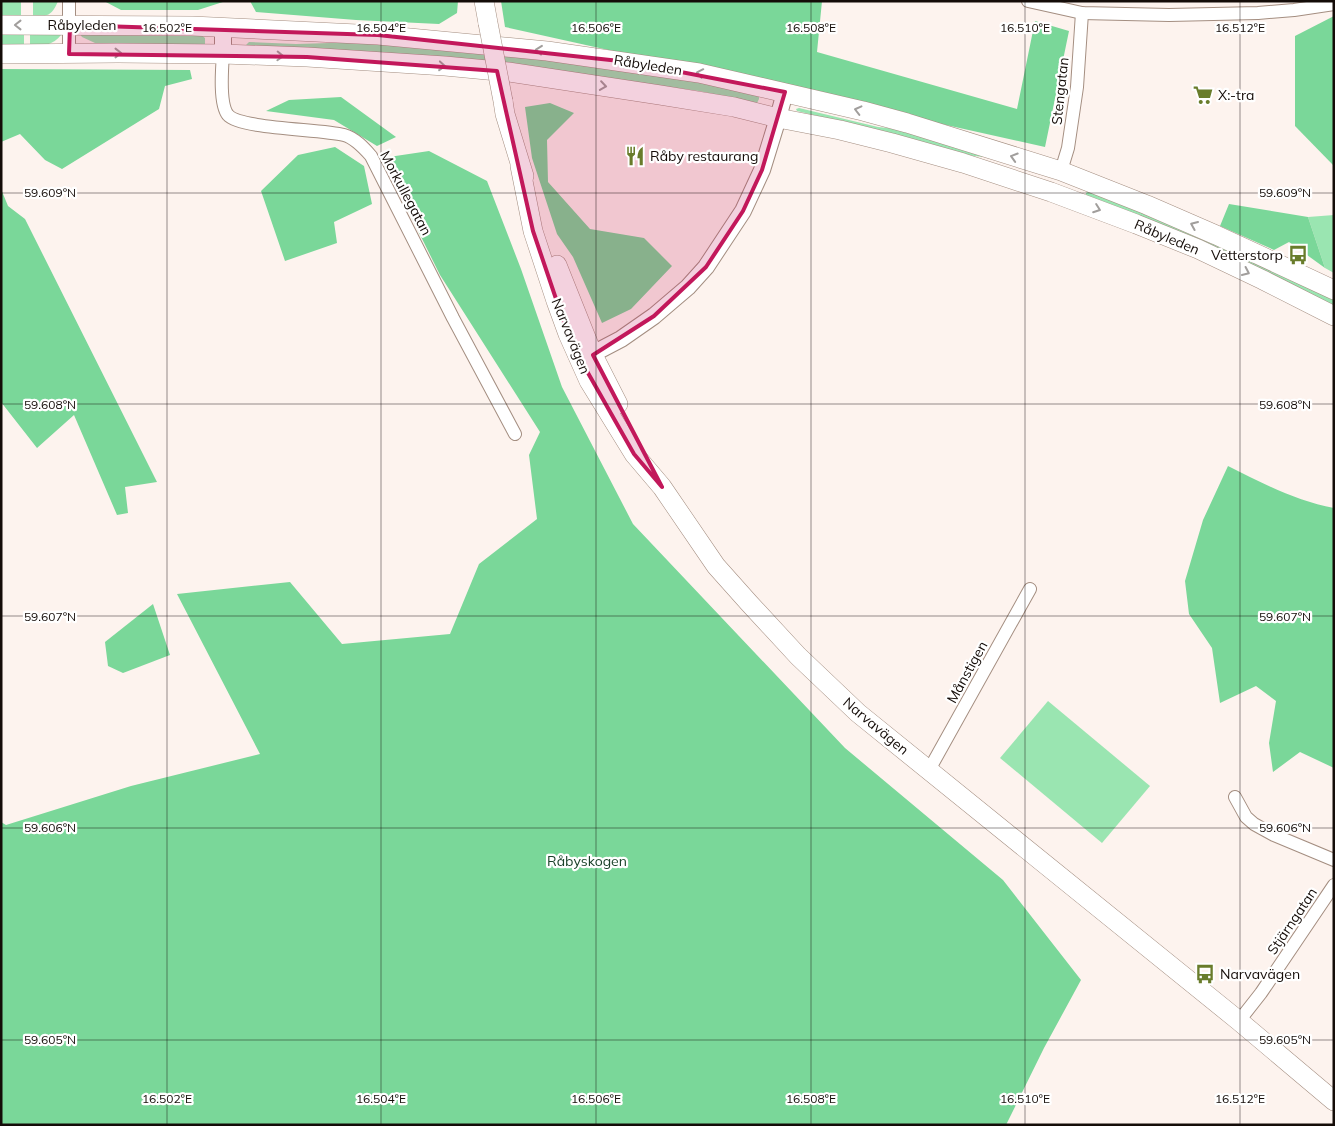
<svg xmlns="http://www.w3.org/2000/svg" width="1335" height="1126" viewBox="0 0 1335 1126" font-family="Mulish,sans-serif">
	<rect width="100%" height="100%" fill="#fdf3ee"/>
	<g fill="#9ae5b1">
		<rect x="1" y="1" width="20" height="15"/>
		<path d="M33,1H58C52,16 47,16 33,18Z"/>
		<rect x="1" y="31" width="23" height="18"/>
		<path d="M30,31H58L61,35C54,45 41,46 30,49Z"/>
		<path d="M80,34H200L205,38V44L199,46L106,44L95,43L82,37Z"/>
		<path d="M249,42L296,44L363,42L505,53L710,83L759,95V99L757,103L699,91L627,81L247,48L246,45Z"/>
		<path d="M799,108L878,127L906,130L986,155L984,157L965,155L855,125L797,111L796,109Z"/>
		<path d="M1089,191L1151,215L1334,299V307L1086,197V193Z"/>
		<path d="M1334,215V273L1325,268L1308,217Z"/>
		<path d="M1048,701L1150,786L1102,843L1000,758Z"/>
	</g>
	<g fill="#7ad799">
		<path d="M104,1H226L198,10H121Z"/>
		<path d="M250,1H458L457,13L439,24L356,20L256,12Z"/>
		<path d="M501,1H822L817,52L1017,109L1035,21L1069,31L1045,147L505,27Z"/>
		<path d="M1334,16V166L1295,126V36Z"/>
		<path d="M1,69L190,70L192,79L165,86L159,109L62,169L45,160L20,134L1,142Z"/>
		<path d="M341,97L396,137L377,146L334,120L266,111L289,100Z"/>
		<path d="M550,103L574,113L547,140L548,182L590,229L644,238L672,266L631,309L602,323L573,257L557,234L532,158L525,107Z"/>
		<path d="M335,147L364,166L372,204L334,222L337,243L285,261L261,191L298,155Z"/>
		<path d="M429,151L487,181L521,269L562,387L633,524L845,748L1003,880L1081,980L1044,1048L1006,1125H1V822L6,825L131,786L260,754L177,594L290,582L342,644L450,634L479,564L537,519L529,455L540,432L440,275L382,158Z"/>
		<path d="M1,189L8,206L25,219L157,482L125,487L128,513L117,515L74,415L37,448L1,402Z"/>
		<path d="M1229,204L1308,217L1325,268L1289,242L1274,250L1220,226Z"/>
		<path d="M1228,466C1262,483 1296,501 1334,508V768L1300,752L1273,772L1269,743L1276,701L1256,686L1220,703L1212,648L1189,614L1185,581L1203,520Z"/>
		<path d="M153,604L170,655L123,673L108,666L105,642Z"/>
	</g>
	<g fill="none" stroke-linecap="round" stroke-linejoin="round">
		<defs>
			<g id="minor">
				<path d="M1028,1L1082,13L1169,15L1258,13L1294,10L1334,4"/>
				<path d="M69,54V1"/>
				<path d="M223,54C222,68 219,104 228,115C240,129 321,129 344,135C355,138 364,148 371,156L453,318L515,434"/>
				<path d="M1061,171L1068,148L1077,87L1082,13"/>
				<path d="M929,770L1030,589"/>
				<path d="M1235,797L1246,817L1254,824L1274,835L1334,860"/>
				<path d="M1239,1021L1261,993L1334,885"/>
			</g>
			<g id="tertiary">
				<path d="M223,54V28"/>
				<path d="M581,360L621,339L654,316L688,287L706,267L743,211L762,170L778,118L785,92"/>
			</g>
			<g id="secondary">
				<path d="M484,1L488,23"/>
				<path d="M1,25L192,26L378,35L547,51L699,73L863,111L907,123L1061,171L1147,205L1216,235L1334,290"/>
				<path d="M1,54L118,53L223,54L307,57L445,66L508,72L660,95L734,107L778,118L840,130L892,143L963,163L1051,192L1136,224L1198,249L1263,280L1334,316"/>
				<path d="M503,101L505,114L524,176"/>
				<path d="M520,166L533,231L556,301L568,334L589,381L634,454L662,487L716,566L749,603L798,656L858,713L1239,1021L1334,1101"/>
				<path d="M557,265L593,355L618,404"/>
			</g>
		</defs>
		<use href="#minor" stroke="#a48e81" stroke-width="14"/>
		<use href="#tertiary" stroke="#a48e81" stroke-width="18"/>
		<use href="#secondary" stroke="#a48e81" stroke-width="20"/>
		<use href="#minor" stroke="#fff" stroke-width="12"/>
		<use href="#tertiary" stroke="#fff" stroke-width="16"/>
		<use href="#secondary" stroke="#fff" stroke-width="19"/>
		<defs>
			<path id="secondary-bridge" d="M488,23L503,101"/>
		</defs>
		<use href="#secondary-bridge" stroke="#a48e81" stroke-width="20" stroke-linecap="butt"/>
		<use href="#secondary-bridge" stroke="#fff" stroke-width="19"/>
	</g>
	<defs><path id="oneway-chevron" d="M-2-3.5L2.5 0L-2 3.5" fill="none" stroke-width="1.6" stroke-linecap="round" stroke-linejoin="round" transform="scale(1.25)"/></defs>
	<g stroke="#a19e9c">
		<use href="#oneway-chevron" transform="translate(18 25) rotate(180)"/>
		<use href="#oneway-chevron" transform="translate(539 50) rotate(-174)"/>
		<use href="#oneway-chevron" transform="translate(118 53)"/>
		<use href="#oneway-chevron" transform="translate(280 56) rotate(2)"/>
		<use href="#oneway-chevron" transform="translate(442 66) rotate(5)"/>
		<use href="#oneway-chevron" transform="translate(700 73) rotate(-169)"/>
		<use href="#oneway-chevron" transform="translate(603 86) rotate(8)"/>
		<use href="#oneway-chevron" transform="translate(858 110) rotate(-166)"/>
		<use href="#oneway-chevron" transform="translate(1014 157) rotate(-163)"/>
		<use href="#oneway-chevron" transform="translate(1097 209) rotate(20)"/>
		<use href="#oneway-chevron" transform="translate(1194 225) rotate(-157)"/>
		<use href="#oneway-chevron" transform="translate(1246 272) rotate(25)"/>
	</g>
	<path fill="#c2185b" fill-opacity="0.2" stroke="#c2185b" stroke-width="4" stroke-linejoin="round" d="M70,25L378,35L629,62L785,92L762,170L743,211L706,267L654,316L593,355L662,487L634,454L571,343L533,231L497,71L307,57L69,54Z"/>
	<path fill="none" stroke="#140c08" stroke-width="1" stroke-opacity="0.45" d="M167,1V1125M381,1V1125M596,1V1125M811,1V1125M1025,1V1125M1240,1V1125M1,193H1334M1,404H1334M1,616H1334M1,828H1334M1,1040H1334"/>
	<defs>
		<symbol id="supermarket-bare" viewBox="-9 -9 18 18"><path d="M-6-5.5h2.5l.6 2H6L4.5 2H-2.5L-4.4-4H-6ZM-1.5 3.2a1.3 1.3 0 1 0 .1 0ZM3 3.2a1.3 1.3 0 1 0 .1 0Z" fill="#697c2b" stroke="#fff" stroke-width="2.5" paint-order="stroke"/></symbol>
		<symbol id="restaurant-bare" viewBox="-9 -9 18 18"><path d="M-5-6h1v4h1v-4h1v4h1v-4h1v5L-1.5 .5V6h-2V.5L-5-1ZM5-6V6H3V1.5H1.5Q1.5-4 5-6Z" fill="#697c2b" stroke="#fff" stroke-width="2.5" paint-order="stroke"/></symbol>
		<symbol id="bus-bare" viewBox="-9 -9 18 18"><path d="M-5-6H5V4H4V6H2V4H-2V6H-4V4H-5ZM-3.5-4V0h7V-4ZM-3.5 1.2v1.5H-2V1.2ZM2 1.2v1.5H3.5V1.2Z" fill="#697c2b" stroke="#fff" stroke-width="2.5" paint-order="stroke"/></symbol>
	</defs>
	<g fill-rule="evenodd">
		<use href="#supermarket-bare" x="1189" y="81" width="28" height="28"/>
		<use href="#restaurant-bare" x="621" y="142" width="28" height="28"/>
		<use href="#bus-bare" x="1284" y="241" width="28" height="28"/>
		<use href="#bus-bare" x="1191" y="960" width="28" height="28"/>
	</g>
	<g text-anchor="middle" stroke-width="4.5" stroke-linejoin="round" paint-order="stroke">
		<g font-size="14" fill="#140c08" stroke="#fff">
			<text x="82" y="30">Råbyleden</text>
			<text transform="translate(648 65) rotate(9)" y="5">Råbyleden</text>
			<text transform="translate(1060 91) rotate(-84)" y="5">Stengatan</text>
			<text transform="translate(406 193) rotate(62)" y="5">Morkullegatan</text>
			<text transform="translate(1167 237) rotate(23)" y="5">Råbyleden</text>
			<text transform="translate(571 336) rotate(68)" y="5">Narvavägen</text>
			<text transform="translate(967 672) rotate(-61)" y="5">Månstigen</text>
			<text transform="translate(876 726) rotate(40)" y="5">Narvavägen</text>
			<text transform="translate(1292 921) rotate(-56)" y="5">Stjärngatan</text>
		</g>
		<g font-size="14" fill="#140c08" stroke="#fff" text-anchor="start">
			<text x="1218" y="100">X:-tra</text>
			<text x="650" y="161">Råby restaurang</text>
			<text x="1283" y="260" text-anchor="end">Vetterstorp</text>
			<text x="1220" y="979">Narvavägen</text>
		</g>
		<g font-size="14" fill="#1a4129" stroke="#fff">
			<text x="587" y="866">Råbyskogen</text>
		</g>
	</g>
	<g font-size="12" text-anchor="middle" fill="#140c08" stroke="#fff" stroke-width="4.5" stroke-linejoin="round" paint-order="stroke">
		<text x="167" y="32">16.502°E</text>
		<text x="381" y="32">16.504°E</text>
		<text x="596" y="32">16.506°E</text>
		<text x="811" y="32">16.508°E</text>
		<text x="1025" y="32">16.510°E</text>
		<text x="1240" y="32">16.512°E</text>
		<text x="50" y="197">59.609°N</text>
		<text x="1285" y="197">59.609°N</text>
		<text x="50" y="409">59.608°N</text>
		<text x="1285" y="409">59.608°N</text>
		<text x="50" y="621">59.607°N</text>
		<text x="1285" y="621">59.607°N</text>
		<text x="50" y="832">59.606°N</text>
		<text x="1285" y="832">59.606°N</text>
		<text x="50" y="1044">59.605°N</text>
		<text x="1285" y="1044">59.605°N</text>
		<text x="167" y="1103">16.502°E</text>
		<text x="381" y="1103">16.504°E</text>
		<text x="596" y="1103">16.506°E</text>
		<text x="811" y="1103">16.508°E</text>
		<text x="1025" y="1103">16.510°E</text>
		<text x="1240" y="1103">16.512°E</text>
	</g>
	<rect width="1335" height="1126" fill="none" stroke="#140c08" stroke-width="5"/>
</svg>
